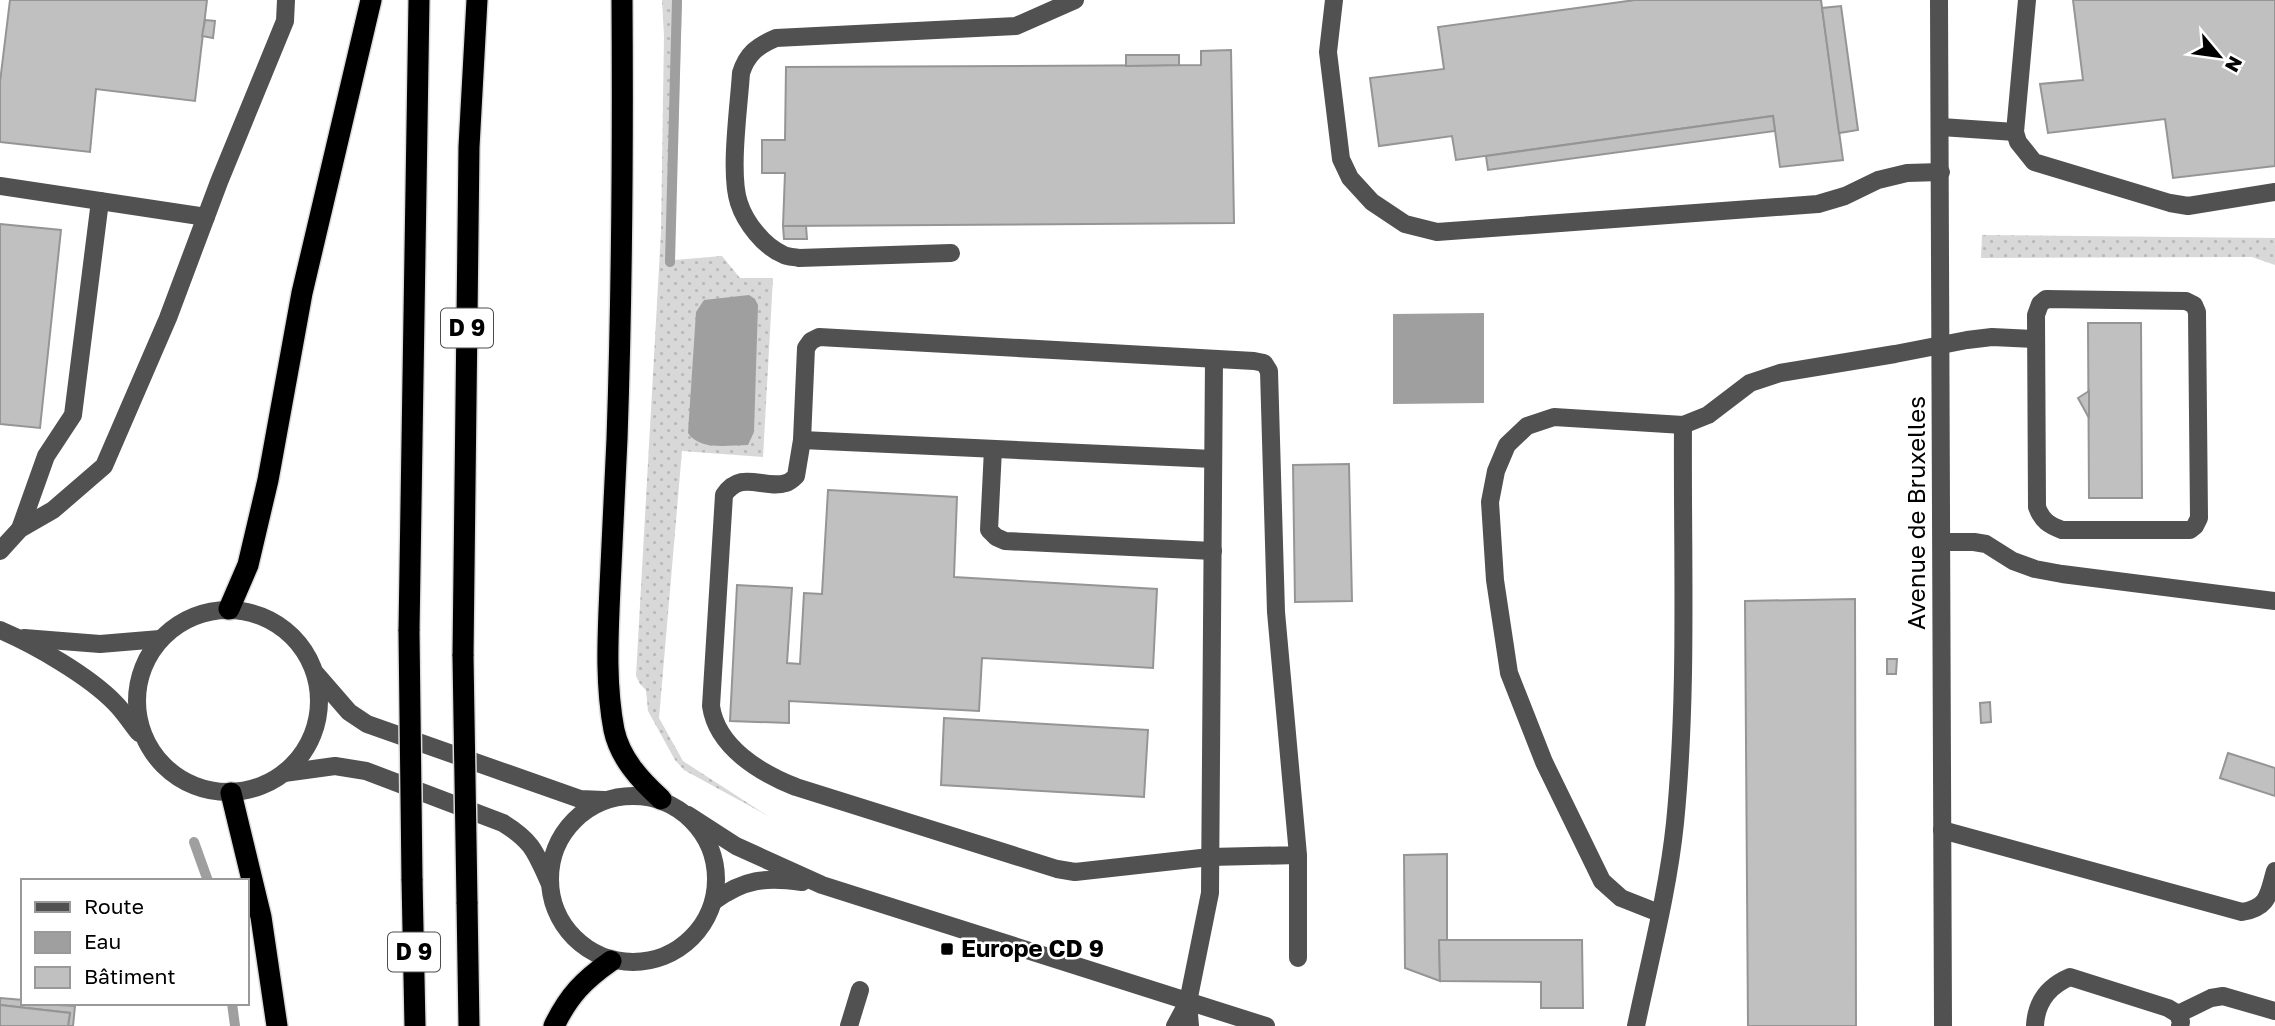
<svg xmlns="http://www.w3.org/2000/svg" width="2275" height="1026" viewBox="0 0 2275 1026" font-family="'Golos Text',sans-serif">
	<defs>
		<pattern id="grass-dots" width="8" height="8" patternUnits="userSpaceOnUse" patternTransform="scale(1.75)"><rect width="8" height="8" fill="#d8d8d8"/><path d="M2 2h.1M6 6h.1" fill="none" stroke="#b8b8b8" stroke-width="1.8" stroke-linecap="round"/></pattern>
	</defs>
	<rect width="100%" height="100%" fill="#fff"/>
	<g fill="url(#grass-dots)">
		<path d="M662,0H682L674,260L722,256L740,278H773L763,457L682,451L659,718L683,761L768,816L684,770L675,760L648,711L646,690L640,684L636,676L661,232L664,36Z"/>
		<path d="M1982,235L2275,238V265L2252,257L1981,258Z"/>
	</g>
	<g fill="#9f9f9f">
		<path d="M749,295L755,299L758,305L754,432L748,445C728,445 700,451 688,433L696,312L704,300Z"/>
		<path d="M1484,313V403L1393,404V314Z"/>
	</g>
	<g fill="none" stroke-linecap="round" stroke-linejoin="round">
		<g stroke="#9f9f9f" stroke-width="10">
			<path d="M670,262L677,0"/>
			<path d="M194,842L208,881"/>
			<path d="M232,1003L235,1026"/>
		</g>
	</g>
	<g fill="#c0c0c0" stroke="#959595" stroke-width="2">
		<path d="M10,0H207L195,101L96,89L90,152L0,142V82Z"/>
		<path d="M1635,0H1821L1843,160L1780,167L1773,116L1456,160L1452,136L1379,146L1370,78L1444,69L1438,27Z"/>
		<path d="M2073,0H2275V166L2173,178L2165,119L2048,133L2040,84L2083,80Z"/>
		<path d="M1841,6L1858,130L1839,133L1822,8Z"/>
		<path d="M205,20L215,21L213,38L202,36Z"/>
		<path d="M1231,50L1234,223L783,226L785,173H762V140H785L786,67L1201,65V51Z"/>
		<path d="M1126,55H1179V65L1126,66Z"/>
		<path d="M1773,116L1775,131L1488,170L1486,156Z"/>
		<path d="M0,224L61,230L40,428L0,424Z"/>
		<path d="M783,226H806L807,239H784Z"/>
		<path d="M2088,323H2141L2142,498H2089Z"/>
		<path d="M2089,391V418L2078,398Z"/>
		<path d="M1349,464L1352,601L1295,602L1293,465Z"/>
		<path d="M828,490L957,497L954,577L1157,589L1153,668L982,658L979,711L789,701V723L730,721L737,585L792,588L787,663L800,664L804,593L822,594Z"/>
		<path d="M1855,599L1856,1026H1748L1745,601Z"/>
		<path d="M1887,659H1897L1896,674H1887Z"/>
		<path d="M1990,702L1991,722L1981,723L1980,703Z"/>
		<path d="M944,718L1148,730L1144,797L941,785Z"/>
		<path d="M2228,753L2275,768V796L2220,778Z"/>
		<path d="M1447,854V940H1439L1440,981L1405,968L1404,855Z"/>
		<path d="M1439,940H1582L1583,1008H1541V982L1440,981Z"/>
		<path d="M0,998L23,1000V1003L75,1006L73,1026H68L70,1013L0,1005Z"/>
		<path d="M0,1005L70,1013L68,1026H0Z"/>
	</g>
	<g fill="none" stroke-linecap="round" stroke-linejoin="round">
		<defs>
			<g id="highway">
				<path d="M622,0C623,147 622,293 617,439C615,489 612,538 610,587C608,635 605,683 614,730C620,758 640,780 661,799"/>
				<path d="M229,609L248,565L268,480L302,293L371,0"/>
				<path d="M409,631L419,0"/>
				<path d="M463,656L469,147L477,0"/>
				<path d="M231,793L261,917L277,1026"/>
				<path d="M412,879L415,1026"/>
				<path d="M467,902L469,1026"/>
				<path d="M554,1026C569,995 584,980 611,961"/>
			</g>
		</defs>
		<use href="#highway" stroke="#dbdbdb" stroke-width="24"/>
		<g stroke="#515151" stroke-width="18">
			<path d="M1334,0L1328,52L1341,159L1350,178L1372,202L1405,224L1437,232L1818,204L1845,196L1878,180L1907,173L1941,172"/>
			<path d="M1939,0L1943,1026"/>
			<path d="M2027,0L2015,132L2018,142L2034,162L2170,203L2188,206L2275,192"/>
			<path d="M1941,127L2015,132"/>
			<path d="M0,186L206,217"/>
			<path d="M951,253L799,258C795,257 788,257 784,255C764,247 745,222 739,203C729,174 739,106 741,73C747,54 757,46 776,38L1016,26L1075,0"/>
			<path d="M2046,299L2186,301L2194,305L2197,312L2199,518L2195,526L2190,530H2062C2049,525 2042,521 2037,507L2036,315L2040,304Z"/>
			<path d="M802,440L1213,459"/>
			<path d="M993,449L989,530L996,537L1005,541L1213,551"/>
			<path d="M20,529L46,456L73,415L100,201"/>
			<path d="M1942,542H1974L1986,544L2013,561L2035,569L2062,574L2275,601"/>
			<path d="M0,551L20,529L53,510L104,466L168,318L219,182L285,21L286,0"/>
			<circle cx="228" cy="701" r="91"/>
			<path d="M0,630C35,645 89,676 115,703C124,712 131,723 139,733"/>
			<path d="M24,638L100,644L160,639"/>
			<path d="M316,674L349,712L367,724L580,799L604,800"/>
			<path d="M284,773L335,766L366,771L503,823C532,841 535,851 549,882"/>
			<circle cx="633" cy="879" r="83"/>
			<path d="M688,815L736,846L822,885L1266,1026"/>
			<path d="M1942,830L2242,912C2269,907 2268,895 2275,871"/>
			<path d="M714,901C744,879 765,877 802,882"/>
			<path d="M1659,913L1621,898L1602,881L1544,762L1509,673L1495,580L1490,502L1496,471L1507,445L1527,426L1554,417L1683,425L1708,415L1750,383L1780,373L1895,354L1967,340L1992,337L2036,339"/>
			<path d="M1298,958V855L1276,612L1269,371L1264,363L1254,361L819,337L811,341L806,348L802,440L796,476C793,479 790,482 786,483C764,490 741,469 724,495L711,706C717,747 760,773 796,787L1057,869L1075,872L1210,857L1298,855"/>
			<path d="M1188,1002L1210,893L1214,359"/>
			<path d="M2178,1014L2211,998L2223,996L2275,1011"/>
			<path d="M849,1026L860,990"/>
			<path d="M1175,1026L1188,1002L1190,1026"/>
			<path d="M1636,1026C1650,959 1668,891 1675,823C1688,691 1682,557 1683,425"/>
			<path d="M2035,1026C2036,1002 2049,986 2070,977L2168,1008L2178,1014L2181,1022L2180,1026"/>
		</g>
		<use href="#highway" stroke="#000" stroke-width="21"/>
		<defs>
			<g id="highway-bridge">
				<path d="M409,631L412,879"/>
				<path d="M463,656L467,902"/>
			</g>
		</defs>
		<use href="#highway-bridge" stroke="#dbdbdb" stroke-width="24" stroke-linecap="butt"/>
		<use href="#highway-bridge" stroke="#000" stroke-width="21"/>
	</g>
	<rect fill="#000" stroke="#fff" stroke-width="2.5" x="940" y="942" width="14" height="14" rx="3.5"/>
	<g text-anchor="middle" stroke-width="5" stroke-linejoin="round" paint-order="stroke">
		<g fill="#fff" stroke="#4c4c4c" stroke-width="2">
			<rect x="441" y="308.5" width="52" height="39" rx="5"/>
			<rect x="388" y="932.5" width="52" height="39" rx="5"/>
		</g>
		<g font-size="23" font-weight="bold" fill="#000">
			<text x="467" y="336">D 9</text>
			<text x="414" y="960">D 9</text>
		</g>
		<g font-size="24" fill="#000" stroke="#fff">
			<text transform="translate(1917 513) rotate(-90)" y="8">Avenue de Bruxelles</text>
		</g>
		<g font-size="24" font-weight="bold" fill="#000" stroke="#fff" text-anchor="start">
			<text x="961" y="957">Europe CD 9</text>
		</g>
	</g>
	<rect x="21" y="879" width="228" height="126" fill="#ffffff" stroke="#999999" stroke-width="2"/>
	<rect x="35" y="902" width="35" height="10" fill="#515151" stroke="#999999" stroke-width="2"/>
	<text x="84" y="914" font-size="21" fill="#000000">Route</text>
	<rect x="35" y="932" width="35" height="21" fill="#9f9f9f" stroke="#999999" stroke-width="2"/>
	<text x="84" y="949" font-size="21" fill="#000000">Eau</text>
	<rect x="35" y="967" width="35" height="21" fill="#c0c0c0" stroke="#999999" stroke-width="2"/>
	<text x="84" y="984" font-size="21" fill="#000000">Bâtiment</text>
	<g transform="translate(2219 56) rotate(119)" stroke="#ffffff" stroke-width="5" paint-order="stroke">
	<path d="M0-5L12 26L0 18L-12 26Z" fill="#000000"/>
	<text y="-10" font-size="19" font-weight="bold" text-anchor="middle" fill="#000000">N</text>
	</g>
</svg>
